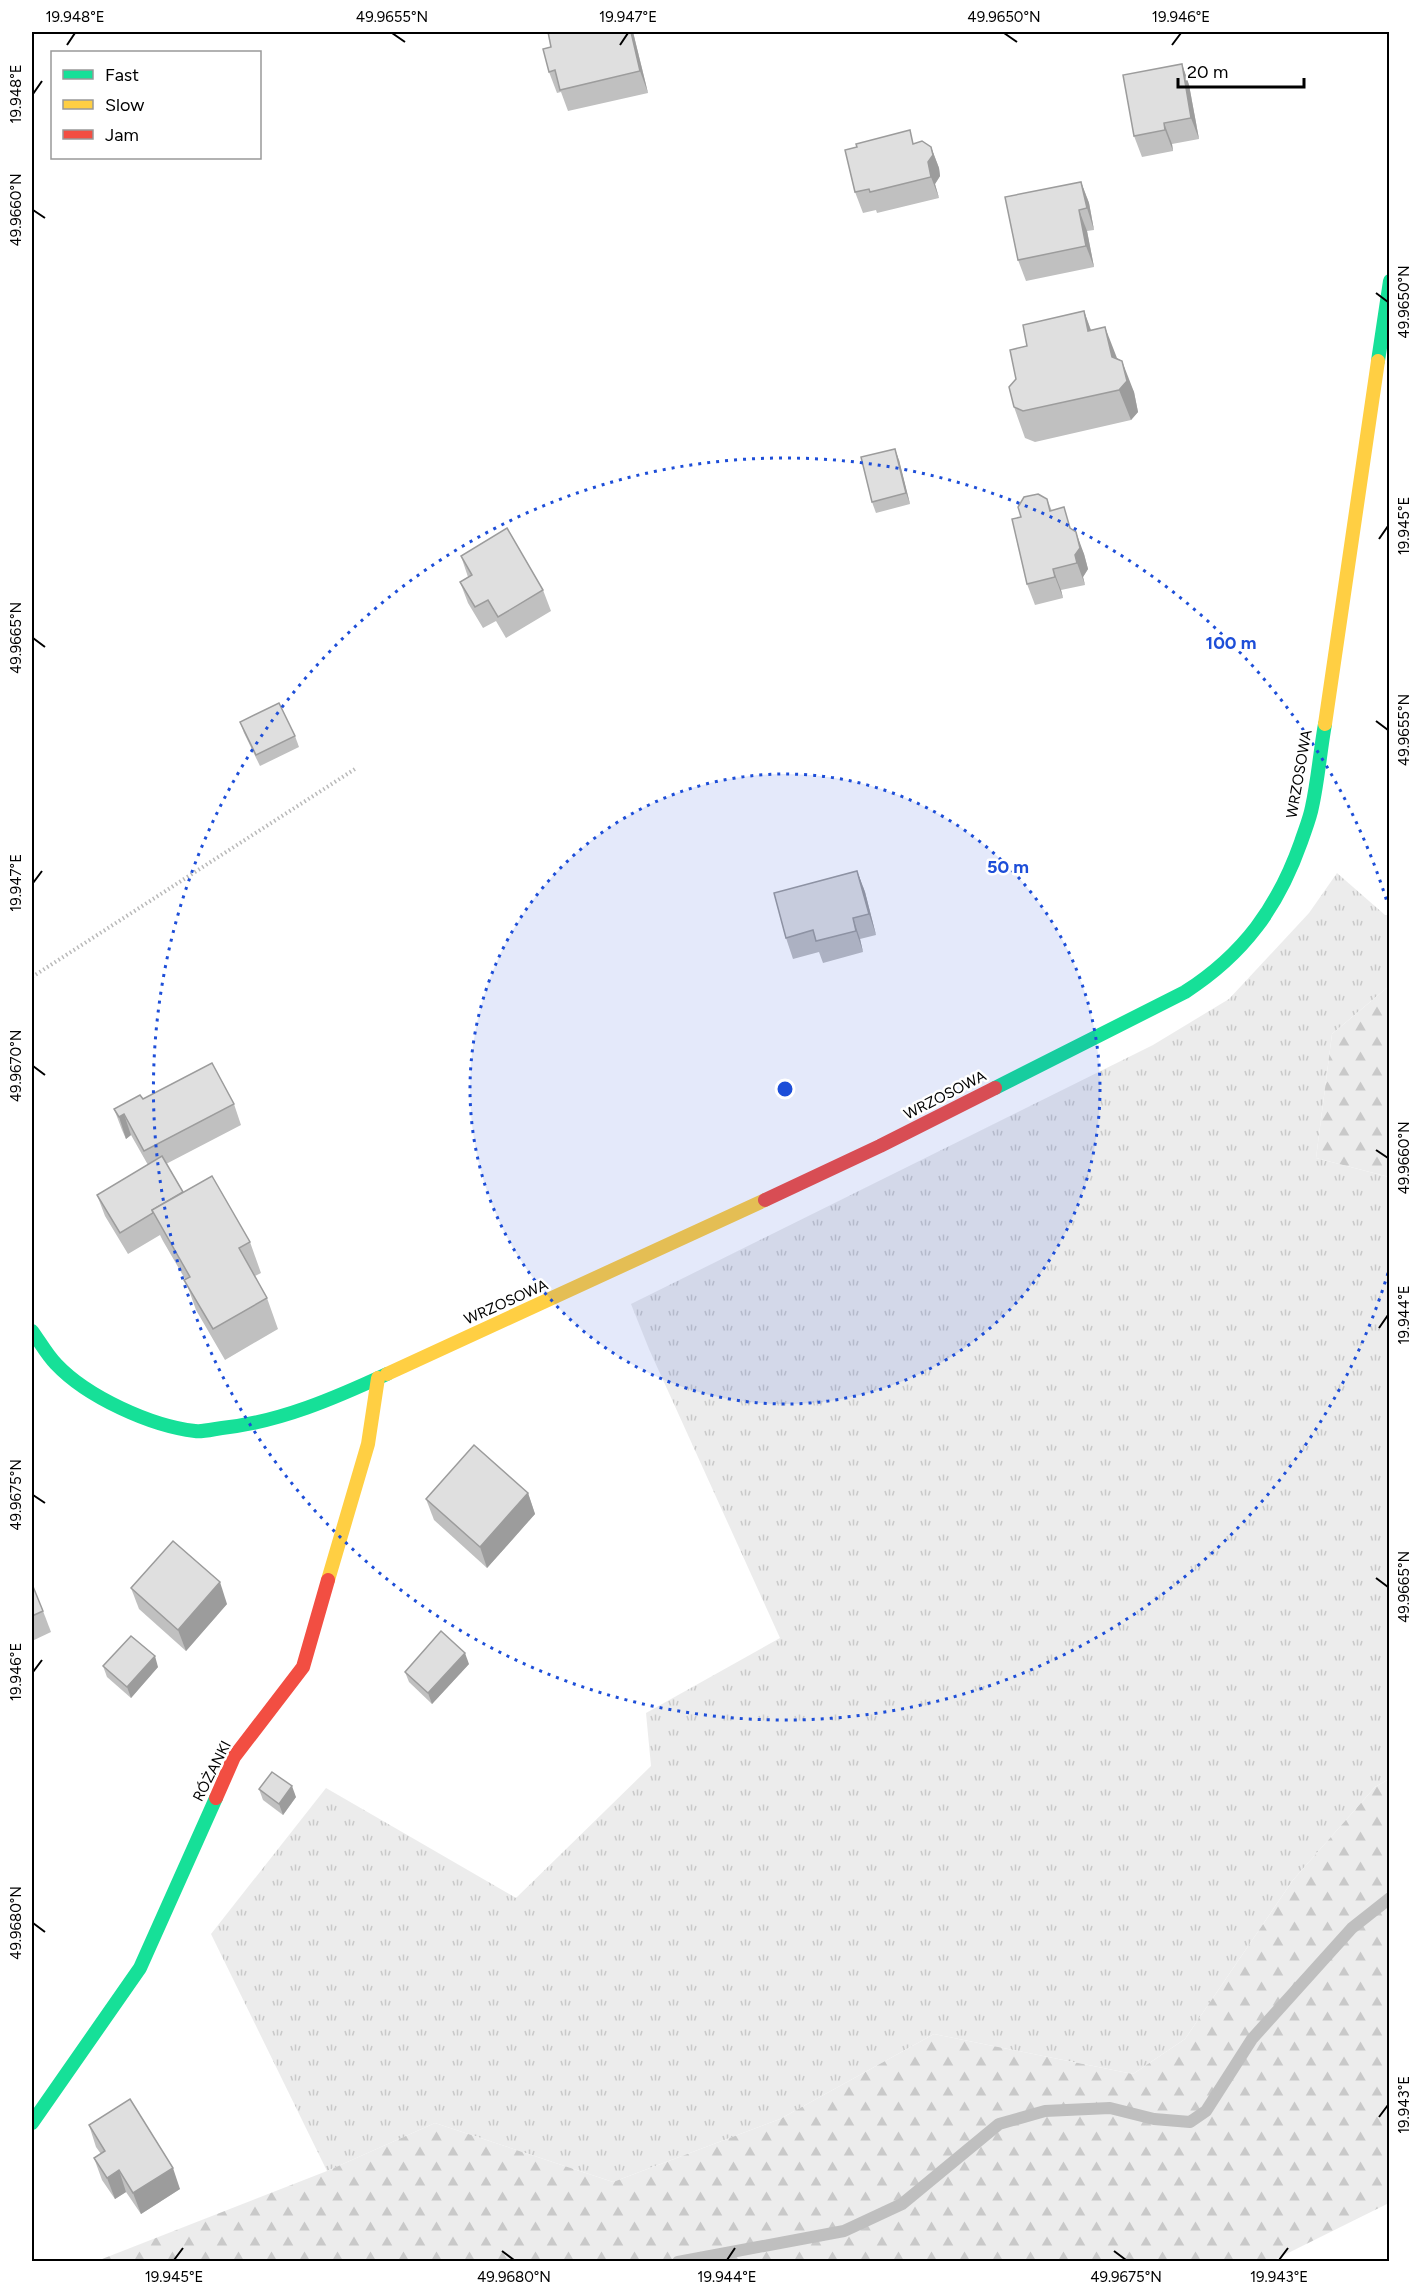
<svg xmlns="http://www.w3.org/2000/svg" width="1421" height="2293" viewBox="0 0 1421 2293" font-family="Figtree,sans-serif">
	<defs>
		<pattern id="grass-tufts" width="24" height="20" patternUnits="userSpaceOnUse" patternTransform="scale(1.5)"><rect width="24" height="20" fill="#ececec"/><path d="M3 7l-1-3M5 7V3M7 7l1-3M15 17l-1-3M17 17v-4M19 17l1-3" fill="none" stroke="#c9c9c9"/></pattern>
		<pattern id="forest-firs" width="22" height="20" patternUnits="userSpaceOnUse" patternTransform="scale(1.5)"><rect width="22" height="20" fill="#ececec"/><path d="M5 1l3.5 6h-7zM16 11l3.5 6h-7z" fill="#c9c9c9"/></pattern>
	</defs>
	<rect width="100%" height="100%" fill="#fff"/>
	<path fill="url(#grass-tufts)" d="M1337,873L1385,915H1389V986L1332,1034L1316,1158L1389,1177V1779L1375,1787L1293,1880L1185,2039L1133,2074L934,2034L780,2119L613,2182L435,2123L327,2171L211,1934L326,1788L516,1898L651,1766L646,1713L780,1638L649,1349L631,1304L1153,1045L1229,999L1309,913Z"/>
	<g fill="url(#forest-firs)">
		<path d="M1389,986V1177L1316,1158L1332,1034Z"/>
		<path d="M1389,1779V2203L1272,2261H97L327,2171L435,2123L613,2182L780,2119L934,2034L1133,2074L1185,2039L1293,1880L1375,1787Z"/>
	</g>
	<g fill="none" stroke-linecap="round" stroke-linejoin="round">
		<path stroke="#bfbfbf" stroke-width="12" d="M678,2262L844,2231L902,2204L999,2124L1045,2111L1110,2108L1154,2119L1190,2122L1206,2111L1252,2039L1352,1928L1390,1898"/>
		<path stroke="#b9b9b9" stroke-width="4" stroke-dasharray="1.5 3" stroke-linecap="butt" d="M32,977L355,769"/>
		<g stroke="#16e098" stroke-width="14">
			<path d="M1378,361L1390,281"/>
			<path d="M995,1088L1185,992C1244,954 1278,907 1301,842C1305,830 1310,818 1312,807C1318,780 1320,752 1325,724"/>
			<path d="M32,1331C40,1342 47,1355 56,1364C87,1397 151,1426 195,1431C203,1432 214,1429 222,1428C280,1422 335,1398 387,1374"/>
			<path d="M32,2123L140,1968L216,1798"/>
		</g>
		<g stroke="#ffcf43" stroke-width="14">
			<path d="M1325,724L1378,361"/>
			<path d="M387,1374L765,1200"/>
			<path d="M328,1580L368,1444L378,1378"/>
		</g>
		<g stroke="#f24e42" stroke-width="14">
			<path d="M765,1200L880,1146L995,1088"/>
			<path d="M216,1798L234,1757L303,1667L328,1580"/>
		</g>
	</g>
	<g fill="#c0c0c0">
		<path d="M548,32H633L648,93L568,111L561,92L557,93L549,72L551,47Z"/>
		<path d="M1182,64L1189,85L1199,139L1172,144L1173,151L1142,157L1134,136Z"/>
		<path d="M915,143L931,147L939,168L940,176L935,184L939,198L877,213L876,210L863,213L855,192Z"/>
		<path d="M1081,182L1089,203L1094,230L1087,231L1094,267L1026,281L1018,260Z"/>
		<path d="M1084,311L1091,330L1117,359L1134,392L1138,412L1131,420L1035,442L1025,438L1014,407L1016,379L1027,346Z"/>
		<path d="M899,460L910,504L876,513L872,502Z"/>
		<path d="M1047,499L1052,511L1072,530L1084,554L1088,569L1083,577L1085,585L1061,590L1063,598L1035,605L1027,584L1021,517Z"/>
		<path d="M461,556L543,590L551,611L506,638L496,621L483,628L468,603L460,582L468,577Z"/>
		<path d="M240,722L295,736L299,747L260,766L244,733Z"/>
		<path d="M857,871L865,892L876,935L860,939L863,952L823,963L819,952L793,959L786,938Z"/>
		<path d="M143,1099L234,1104L241,1125L166,1164L183,1192L250,1242L261,1273L255,1276L267,1298L278,1329L225,1360L196,1310L185,1279L163,1241L160,1235L128,1254L105,1216L97,1195L148,1165L131,1135L126,1139L122,1130L114,1109Z"/>
		<path d="M528,1493L535,1514L487,1568L434,1520L426,1499Z"/>
		<path d="M32,1584L43,1611L51,1632L32,1641Z"/>
		<path d="M131,1588L227,1604L186,1651L139,1609Z"/>
		<path d="M469,1664L432,1704L409,1682L405,1672Z"/>
		<path d="M103,1666L158,1667L131,1698L107,1677Z"/>
		<path d="M259,1789L296,1797L283,1815L263,1800Z"/>
		<path d="M89,2125L180,2189L141,2214L126,2192L115,2199L102,2180L94,2158L101,2154L96,2147Z"/>
	</g>
	<g fill="#9c9c9c">
		<path d="M631,32H633L648,93L640,71Z"/>
		<path d="M1182,64L1189,85L1199,139L1191,118Z"/>
		<path d="M1164,123L1172,144L1173,151L1165,130Z"/>
		<path d="M931,147L939,168L940,176L935,184L939,198L931,177L928,162Z"/>
		<path d="M1081,182L1089,203L1094,230L1087,208Z"/>
		<path d="M1079,210L1087,231L1094,267L1086,246Z"/>
		<path d="M1084,311L1095,342L1088,331Z"/>
		<path d="M1105,327L1117,358L1122,361L1134,392L1138,412L1131,420L1119,390Z"/>
		<path d="M895,449L899,460L910,504L906,493Z"/>
		<path d="M1076,532L1084,554L1088,569L1083,577L1085,585L1077,563L1075,555Z"/>
		<path d="M1053,569L1061,590L1063,598L1055,577Z"/>
		<path d="M857,871L865,892L876,935L869,914Z"/>
		<path d="M853,918L860,939L863,952L856,931Z"/>
		<path d="M124,1114L131,1135L126,1139L119,1117Z"/>
		<path d="M528,1493L535,1514L487,1568L480,1547Z"/>
		<path d="M220,1582L227,1604L186,1651L178,1630Z"/>
		<path d="M465,1653L469,1664L432,1704L428,1693Z"/>
		<path d="M155,1656L158,1667L131,1698L127,1687Z"/>
		<path d="M292,1786L296,1797L283,1815L279,1804Z"/>
		<path d="M173,2168L180,2189L141,2214L133,2193Z"/>
		<path d="M119,2170L126,2192L115,2199L107,2178Z"/>
	</g>
	<g fill="#dfdfdf" stroke="#9c9c9c" stroke-width="1.5">
		<path d="M548,32H631L640,71L560,90L555,70L549,72L543,49L551,47Z"/>
		<path d="M1182,64L1191,118L1164,123L1165,130L1134,136L1123,75Z"/>
		<path d="M910,130L913,144L922,141L931,147L933,155L928,162L931,177L870,192L869,189L855,192L845,150L857,147L856,144Z"/>
		<path d="M1081,182L1087,208L1079,210L1086,246L1018,260L1005,197Z"/>
		<path d="M1084,311L1088,331L1105,327L1112,357L1122,361L1127,381L1119,390L1023,411L1014,407L1009,387L1016,379L1010,350L1027,346L1023,325Z"/>
		<path d="M895,449L906,493L872,502L861,457Z"/>
		<path d="M1038,494L1047,499L1050,511L1064,507L1070,528L1076,532L1080,548L1075,555L1077,563L1053,569L1055,577L1027,584L1012,519L1021,517L1018,507L1024,497Z"/>
		<path d="M507,528L543,590L498,617L488,600L475,607L460,582L472,575L461,556Z"/>
		<path d="M279,703L295,736L256,755L240,722Z"/>
		<path d="M857,871L869,914L853,918L856,931L816,941L813,930L786,938L774,893Z"/>
		<path d="M212,1063L234,1104L144,1151L124,1114L119,1117L114,1109L140,1095L143,1099Z"/>
		<path d="M162,1156L183,1192L152,1210L153,1213L120,1233L97,1195Z"/>
		<path d="M212,1176L250,1242L239,1248L267,1298L213,1329L184,1280L190,1277L152,1210Z"/>
		<path d="M474,1445L528,1493L480,1547L426,1499Z"/>
		<path d="M173,1541L220,1582L178,1630L131,1588Z"/>
		<path d="M32,1584L43,1611L32,1616Z"/>
		<path d="M441,1631L465,1653L428,1693L405,1672Z"/>
		<path d="M131,1636L155,1656L127,1687L103,1666Z"/>
		<path d="M272,1772L292,1786L279,1804L259,1789Z"/>
		<path d="M130,2099L173,2168L133,2193L119,2170L107,2178L94,2158L105,2151L89,2125Z"/>
	</g>
	<path fill="none" stroke="#000" stroke-width="2" d="M392,33L405,42M1004,33L1017,42M67,45L75,33M620,45L628,33M1172,45L1181,33M33,94L42,81M33,210L45,218M1376,293L1388,302M1379,539L1388,526M33,638L45,647M1376,721L1388,730M33,883L42,871M33,1066L45,1075M1376,1150L1388,1158M1379,1328L1388,1315M33,1495L45,1503M1376,1578L1388,1587M33,1672L42,1660M33,1923L45,1932M1379,2117L1388,2105M502,2251L514,2260M1114,2251L1126,2260M174,2260L183,2248M727,2260L735,2248M1279,2260L1288,2248"/>
	<circle cx="785" cy="1089" r="315" fill="#1d4ed8" fill-opacity=".12"/>
	<g fill="none" stroke="#1d4ed8" stroke-width="3" stroke-dasharray="3 6">
		<circle cx="785" cy="1089" r="315"/>
		<path d="M1388 1273A631 631 0 1 1 1388 905"/>
	</g>
	<g text-anchor="middle" stroke-width="5" stroke-linejoin="round" paint-order="stroke">
		<g font-size="15" fill="#000" stroke="#fff">
			<text transform="translate(1299 774) rotate(-80)" y="5">WRZOSOWA</text>
			<text transform="translate(945 1095) rotate(-27)" y="5">WRZOSOWA</text>
			<text transform="translate(506 1302) rotate(-24)" y="5">WRZOSOWA</text>
			<text transform="translate(212 1771) rotate(-63)" y="5">RÓŻANKI</text>
		</g>
	</g>
	<circle cx="785" cy="1089" r="9" fill="#1d4ed8" stroke="#fff" stroke-width="3"/>
	<g font-size="18" text-anchor="middle" font-weight="bold" fill="#1d4ed8" stroke="#fff" stroke-width="5" stroke-linejoin="round" paint-order="stroke">
		<text x="1231" y="649">100 m</text>
		<text x="1008" y="873">50 m</text>
	</g>
	<rect width="1421" height="2293" fill="none" stroke="#ffffff" stroke-width="66"/>
	<rect x="51" y="51" width="210" height="108" fill="#ffffff" stroke="#999999" stroke-width="1.5"/>
	<rect x="63" y="70" width="30" height="9" fill="#16e098" stroke="#999999" stroke-width="1.5"/>
	<text x="105" y="81" font-size="18" fill="#000000">Fast</text>
	<rect x="63" y="100" width="30" height="9" fill="#ffcf43" stroke="#999999" stroke-width="1.5"/>
	<text x="105" y="111" font-size="18" fill="#000000">Slow</text>
	<rect x="63" y="130" width="30" height="9" fill="#f24e42" stroke="#999999" stroke-width="1.5"/>
	<text x="105" y="141" font-size="18" fill="#000000">Jam</text>
	<path d="M1178 78v9h126v-9" fill="none" stroke="#000000" stroke-width="3"/>
	<text x="1187" y="78" font-size="18" fill="#000000" stroke="#ffffff" stroke-width="4.5" paint-order="stroke">20 m</text>
	<rect x="33" y="33" width="1355" height="2227" fill="none" stroke="#000" stroke-width="2"/>
	<g font-size="15" text-anchor="middle" fill="#000">
		<text x="75" y="22">19.948°E</text>
		<text x="392" y="22">49.9655°N</text>
		<text x="628" y="22">19.947°E</text>
		<text x="1004" y="22">49.9650°N</text>
		<text x="1181" y="22">19.946°E</text>
		<text transform="translate(16 94) rotate(-90)" y="5">19.948°E</text>
		<text transform="translate(16 210) rotate(-90)" y="5">49.9660°N</text>
		<text transform="translate(1404 302) rotate(-90)" y="5">49.9650°N</text>
		<text transform="translate(1404 526) rotate(-90)" y="5">19.945°E</text>
		<text transform="translate(16 638) rotate(-90)" y="5">49.9665°N</text>
		<text transform="translate(1404 730) rotate(-90)" y="5">49.9655°N</text>
		<text transform="translate(16 883) rotate(-90)" y="5">19.947°E</text>
		<text transform="translate(16 1066) rotate(-90)" y="5">49.9670°N</text>
		<text transform="translate(1404 1158) rotate(-90)" y="5">49.9660°N</text>
		<text transform="translate(1404 1315) rotate(-90)" y="5">19.944°E</text>
		<text transform="translate(16 1495) rotate(-90)" y="5">49.9675°N</text>
		<text transform="translate(1404 1587) rotate(-90)" y="5">49.9665°N</text>
		<text transform="translate(16 1672) rotate(-90)" y="5">19.946°E</text>
		<text transform="translate(16 1923) rotate(-90)" y="5">49.9680°N</text>
		<text transform="translate(1404 2105) rotate(-90)" y="5">19.943°E</text>
		<text x="174" y="2282">19.945°E</text>
		<text x="514" y="2282">49.9680°N</text>
		<text x="727" y="2282">19.944°E</text>
		<text x="1126" y="2282">49.9675°N</text>
		<text x="1279" y="2282">19.943°E</text>
	</g>
</svg>
